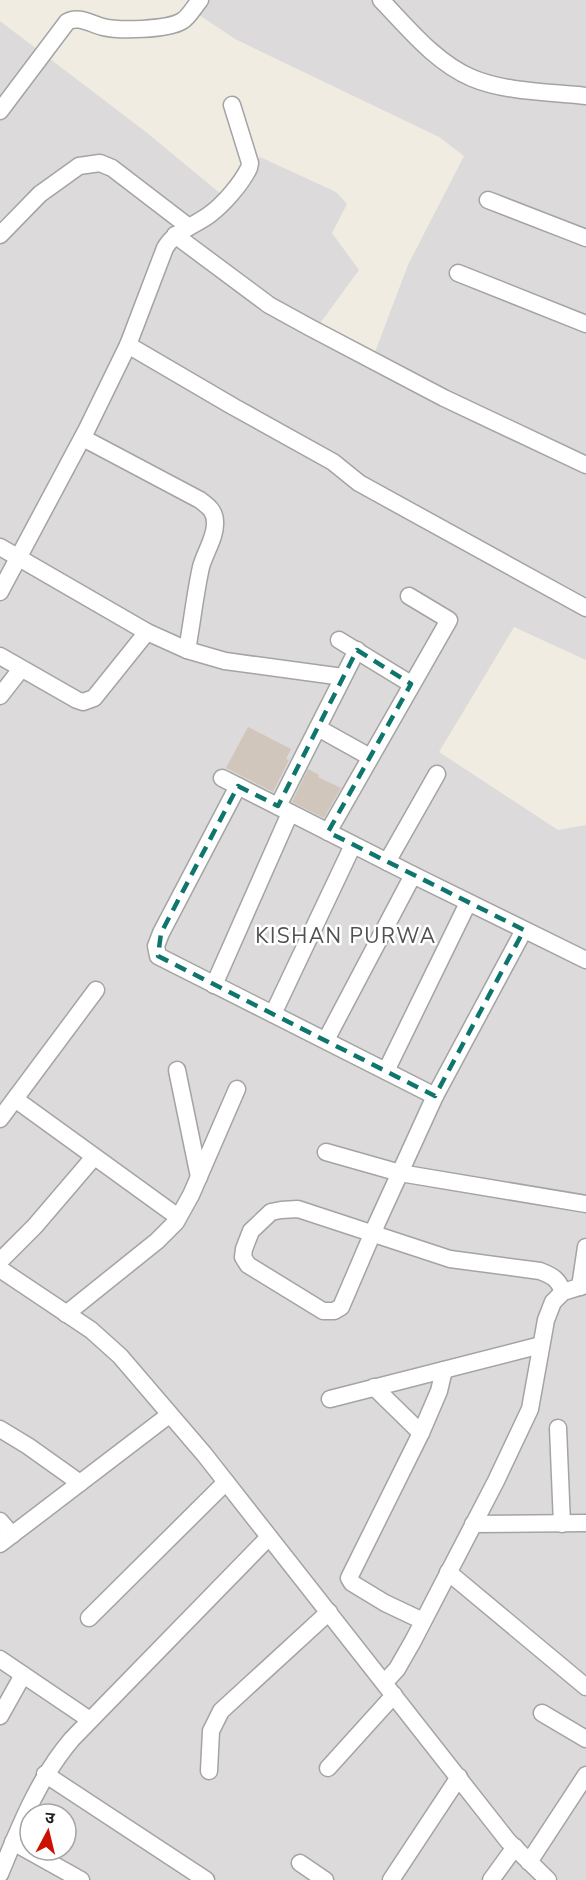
<svg xmlns="http://www.w3.org/2000/svg" width="586" height="1880" viewBox="0 0 586 1880" font-family="'Nunito Sans','Noto Sans Devanagari',sans-serif">
	<rect width="100%" height="100%" fill="#f0ece2"/>
	<path fill="#dcdada" fill-rule="evenodd" d="M196,0H586V660L514,627L439,752L558,830L586,825V1880H0V21L146,132L221,194L260,157L336,192L347,204L332,233L359,270L318,326L375,352L408,265L464,156L439,137L235,39L189,8ZM30,1814H66V1850H30Z"/>
	<g fill="#d0c6bb">
		<path d="M248,727L291,749L286,759L289,760L273,792L226,768Z"/>
		<path d="M308,769L319,775L318,777L341,788L324,818L292,802Z"/>
	</g>
	<g fill="none" stroke-linecap="round" stroke-linejoin="round">
		<defs>
			<g id="minor">
				<path d="M381,0C408,28 436,63 472,78C505,92 550,92 586,96"/>
				<path d="M0,111L67,22C78,15 91,24 103,27C119,31 167,30 182,21C189,17 194,7 200,0"/>
				<path d="M488,200L586,238"/>
				<path d="M0,235L40,194L79,166L100,163L112,168L189,227"/>
				<path d="M175,235L269,305L309,327L444,398L586,465"/>
				<path d="M458,273L586,324"/>
				<path d="M128,345L234,407L333,462L359,483L586,608"/>
				<path d="M83,438L200,500C208,506 215,511 215,522C216,537 205,552 201,567C195,594 192,623 187,650"/>
				<path d="M0,547L147,632L187,650L225,661L343,677"/>
				<path d="M0,592L87,429L128,345L165,248C175,231 194,226 209,215C224,204 241,184 249,168L250,163L232,105"/>
				<path d="M339,640L411,684"/>
				<path d="M0,656L77,700L83,702L94,698L147,632"/>
				<path d="M0,696L21,669"/>
				<path d="M318,728L370,757"/>
				<path d="M222,778L413,875L586,960"/>
				<path d="M238,786L161,933L156,946L158,956L435,1096"/>
				<path d="M278,806L357,650"/>
				<path d="M328,832L449,620L409,596"/>
				<path d="M387,862L437,774"/>
				<path d="M524,930L435,1096L377,1223L341,1307L334,1311H323L248,1265L243,1257L244,1249L251,1231L271,1212L281,1210L298,1209L450,1259L540,1271C553,1276 558,1279 563,1292"/>
				<path d="M214,985L290,813"/>
				<path d="M273,1014L353,845"/>
				<path d="M326,1040L413,875"/>
				<path d="M177,1070L199,1177"/>
				<path d="M386,1071L468,903"/>
				<path d="M15,1099L178,1217"/>
				<path d="M0,1119L96,990"/>
				<path d="M326,1152L400,1173L586,1204"/>
				<path d="M0,1261L35,1226L94,1157"/>
				<path d="M0,1269L91,1330L120,1356L204,1454L508,1841L548,1880"/>
				<path d="M580,1287L586,1247"/>
				<path d="M66,1314L157,1241L176,1222L191,1195L237,1089"/>
				<path d="M374,1387L421,1433"/>
				<path d="M330,1399L541,1345"/>
				<path d="M558,1428L562,1524"/>
				<path d="M0,1429L28,1446L80,1483"/>
				<path d="M0,1521L12,1535"/>
				<path d="M473,1524L586,1523"/>
				<path d="M0,1544L169,1415"/>
				<path d="M448,1572L586,1687"/>
				<path d="M89,1618L226,1482"/>
				<path d="M423,1621L385,1603L352,1583L349,1578L421,1433L439,1391L444,1370"/>
				<path d="M0,1659L90,1720"/>
				<path d="M385,1682L397,1669L413,1641L496,1481L530,1409L546,1320L553,1302L563,1292L586,1285"/>
				<path d="M542,1713L586,1739"/>
				<path d="M0,1716L23,1675"/>
				<path d="M328,1768L394,1695"/>
				<path d="M209,1771L211,1731L221,1711L329,1612"/>
				<path d="M45,1774L206,1880"/>
				<path d="M13,1842L81,1880"/>
				<path d="M529,1862L586,1775"/>
				<path d="M300,1863L325,1880"/>
				<path d="M0,1874C20,1826 38,1779 72,1739L269,1537"/>
				<path d="M391,1880L459,1777"/>
				<path d="M491,1880L515,1847"/>
			</g>
		</defs>
		<use href="#minor" stroke="#a4a4a4" stroke-width="19"/>
		<use href="#minor" stroke="#fff" stroke-width="16"/>
	</g>
	<path fill="none" stroke="#0f766e" stroke-width="4.5" stroke-dasharray="12 8" stroke-linejoin="round" d="M357,650L411,684L328,832L524,930L435,1096L158,956L161,933L238,786L278,806Z"/>
	<g text-anchor="middle" stroke-width="5" stroke-linejoin="round" paint-order="stroke">
		<g font-size="21" letter-spacing="1.5" fill="#505050" stroke="#fff">
			<text x="346" y="943">KISHAN PURWA</text>
		</g>
	</g>
	<g transform="translate(48 1832) rotate(7)"><circle r="28" fill="#ffffff" stroke="#a5a5a5" stroke-width="1.5"/>
	<path d="M0-4.5L10 22L0 15L-10 22Z" fill="#cb1100"/>
	<text y="-9" font-size="16" font-weight="bold" text-anchor="middle" fill="#1d1d1d">उ</text>
	</g>
</svg>
